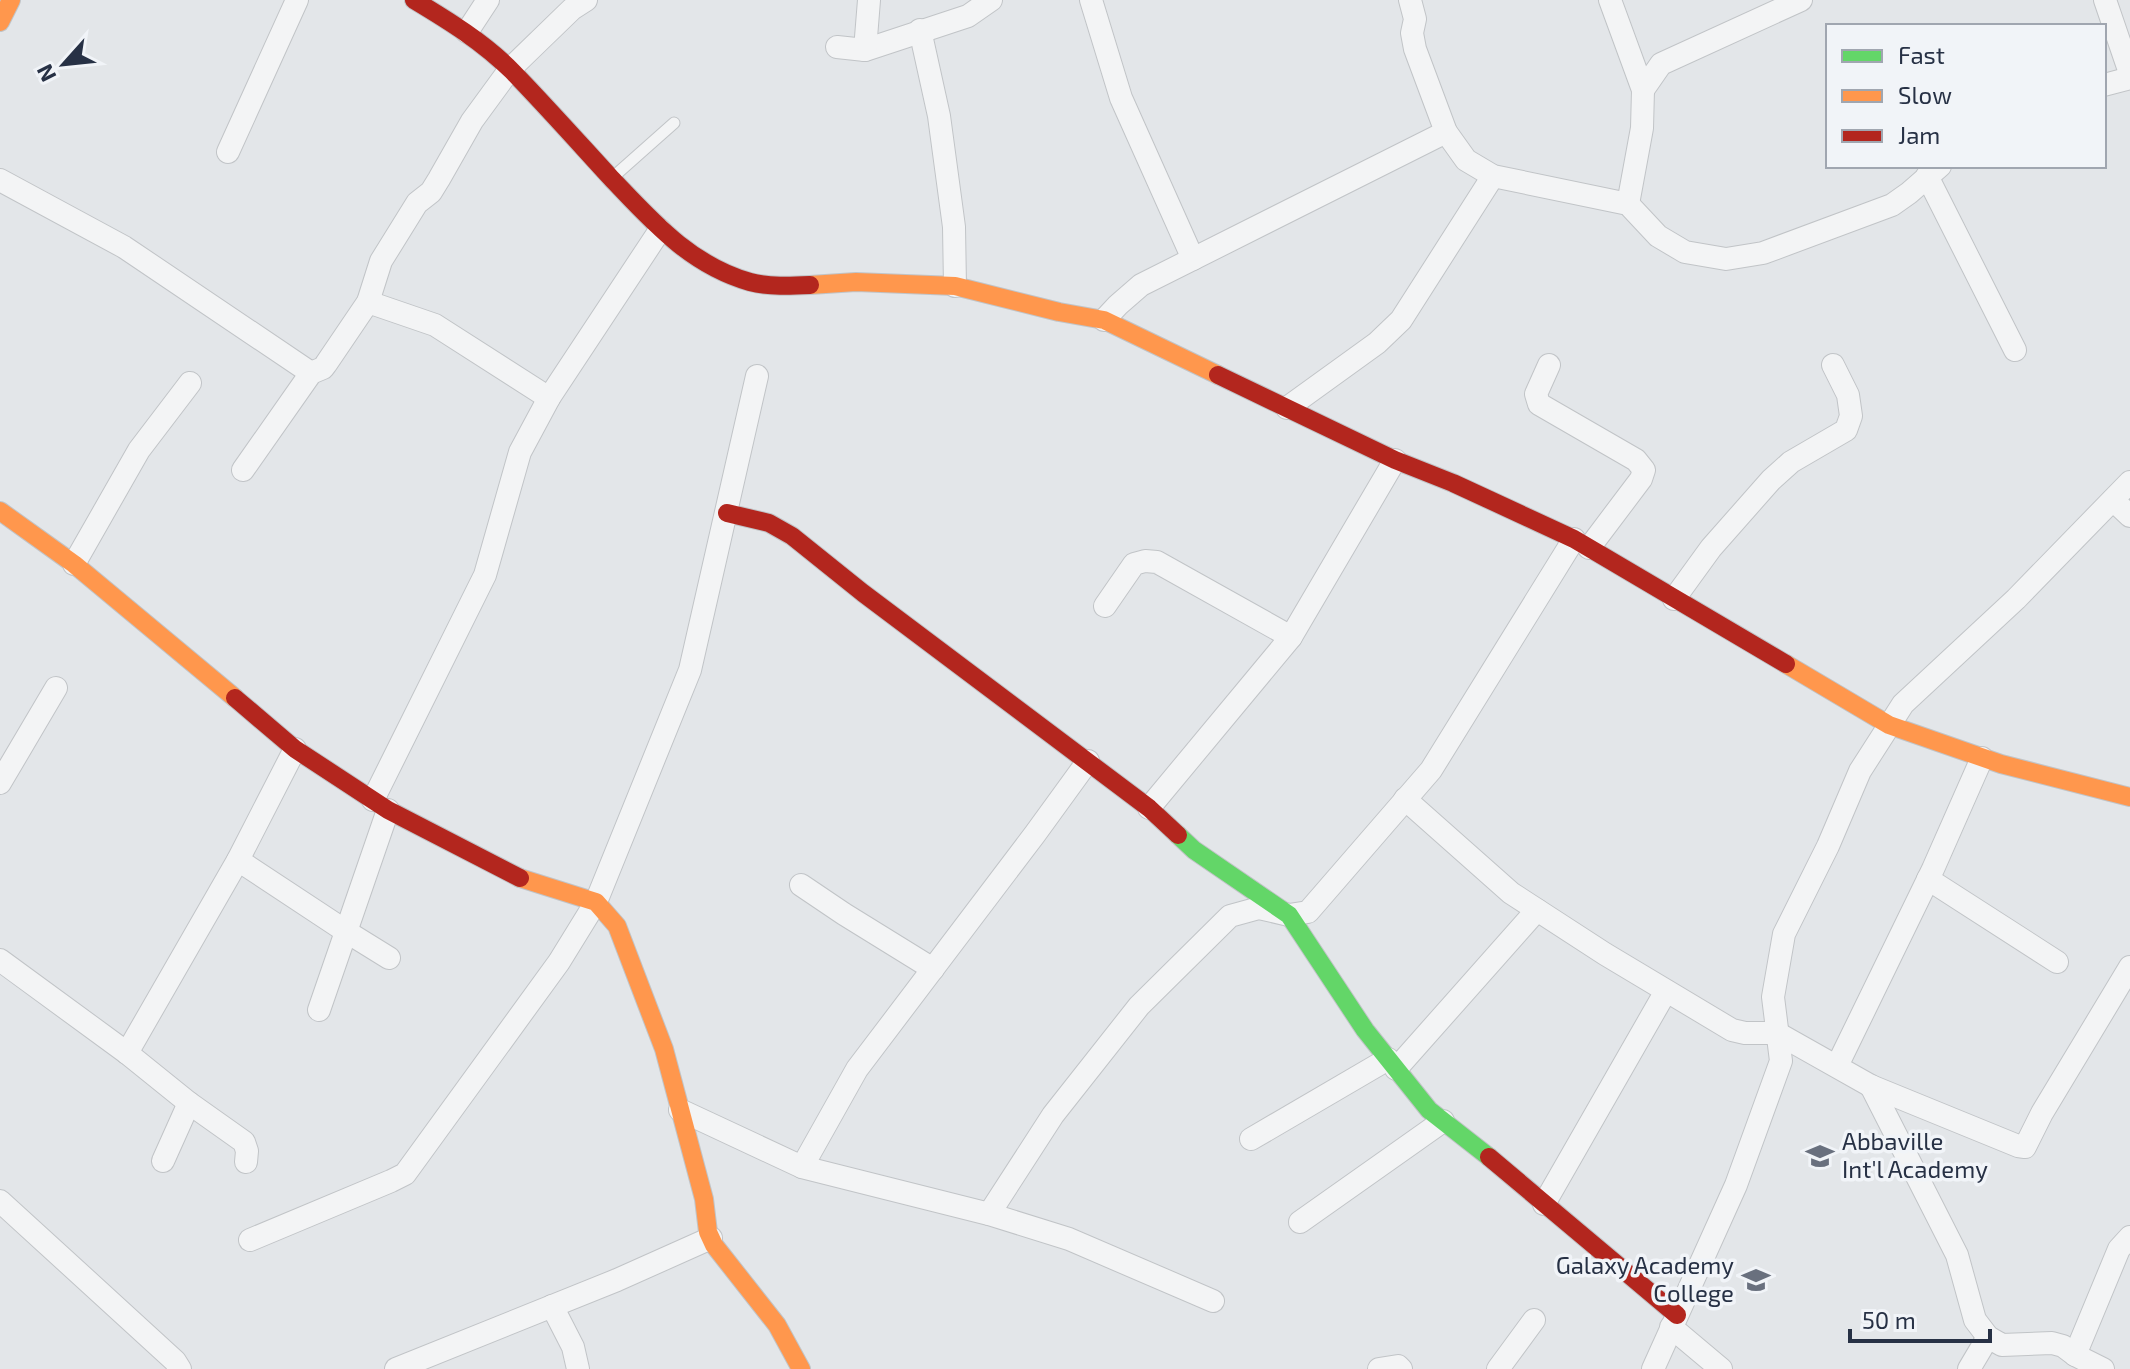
<svg xmlns="http://www.w3.org/2000/svg" width="2130" height="1369" viewBox="0 0 2130 1369" font-family="'Exo 2',sans-serif">
	<rect width="100%" height="100%" fill="#e3e6e9"/>
	<g fill="none" stroke-linecap="round" stroke-linejoin="round">
		<defs>
			<path id="lane" d="M612,178L674,123"/>
			<g id="street">
				<path d="M1091,0L1121,98L1193,259"/>
				<path d="M1410,0L1415,19L1412,33L1415,49L1446,132L1466,160L1493,176L1628,204L1658,236L1685,252L1726,259L1763,253L1892,205L1909,193L1940,166"/>
				<path d="M1610,0L1643,90L1642,128L1628,204"/>
				<path d="M2105,0L2130,73"/>
				<path d="M920,30L939,116L954,227L955,286"/>
				<path d="M467,32L488,0"/>
				<path d="M837,47L865,50L968,16L991,0"/>
				<path d="M865,50L869,0"/>
				<path d="M2104,85L2130,78"/>
				<path d="M1643,90L1661,64L1801,0"/>
				<path d="M228,152L297,0"/>
				<path d="M1927,176L2015,350"/>
				<path d="M0,180L124,247L311,373"/>
				<path d="M368,302L435,325L549,398"/>
				<path d="M1104,320L1118,305L1141,285L1446,132"/>
				<path d="M1549,365L1536,394L1539,404L1636,460L1644,470L1641,479L1589,548"/>
				<path d="M1287,408L1377,343L1401,320L1493,176"/>
				<path d="M243,470L311,373L323,368L326,364L368,302L381,261L417,203L431,192L439,179L472,121L510,69L572,9L586,0"/>
				<path d="M2113,500L2130,516"/>
				<path d="M74,564L139,450L190,383"/>
				<path d="M1674,599L1711,548L1771,480L1791,462L1846,430L1851,416L1848,395L1833,365"/>
				<path d="M1105,606L1134,564L1145,561L1157,562L1291,637"/>
				<path d="M0,783L56,688"/>
				<path d="M1405,799L1511,893L1605,954L1732,1030L1745,1033H1777L1871,1086L2018,1146L2025,1147L2042,1113L2130,967"/>
				<path d="M373,800L485,575L520,452L549,398L660,230"/>
				<path d="M1149,808L1291,637L1395,460"/>
				<path d="M238,860L347,932L389,958"/>
				<path d="M1928,879L2057,962"/>
				<path d="M801,885L844,914L933,969"/>
				<path d="M0,960L127,1053L189,1103L244,1142L247,1151L246,1162"/>
				<path d="M319,1010L388,810"/>
				<path d="M127,1053L238,860L295,749"/>
				<path d="M1837,1066L1933,869L1982,758"/>
				<path d="M1396,1069L1537,910"/>
				<path d="M1871,1086L1957,1255L1975,1320L1988,1337L2002,1345L2052,1343L2063,1346L2075,1355L2103,1369"/>
				<path d="M680,1110L802,1167L989,1214L1069,1239L1213,1301"/>
				<path d="M1251,1139L1388,1059"/>
				<path d="M163,1161L189,1103"/>
				<path d="M802,1167L857,1069L1035,834L1088,761"/>
				<path d="M0,1201L175,1361L180,1369"/>
				<path d="M1544,1204L1666,991"/>
				<path d="M989,1214L1053,1115L1139,1006L1230,916L1259,908L1289,915L1308,912L1431,770L1574,539"/>
				<path d="M1300,1222L1443,1121"/>
				<path d="M250,1240L391,1181L405,1174L559,962L596,902L690,670L757,376"/>
				<path d="M552,1306L573,1347L578,1369"/>
				<path d="M1671,1327L1721,1369"/>
				<path d="M2075,1355L2119,1249L2130,1237"/>
				<path d="M396,1369L617,1280L711,1238"/>
				<path d="M1379,1369L1398,1366L1401,1369"/>
				<path d="M1498,1369L1534,1320"/>
				<path d="M1653,1369L1736,1185L1781,1061L1773,997L1784,934L1828,846L1860,771L1903,704L2016,599L2130,482"/>
				<path d="M1969,1369L1988,1337"/>
			</g>
			<path id="fast" d="M1178,835L1194,850L1289,915L1365,1030L1429,1110L1489,1157"/>
			<g id="slow">
				<path d="M0,22L11,0"/>
				<path d="M810,285L856,282L955,286L1059,312L1104,320L1218,375"/>
				<path d="M0,511L74,564L235,698"/>
				<path d="M1786,664L1889,725L2001,764L2130,797"/>
				<path d="M520,878L596,902L617,926L664,1049L704,1199L708,1232L714,1245L777,1325L801,1369"/>
			</g>
			<g id="jam">
				<path d="M414,0C449,21 483,42 512,71C546,106 578,142 611,178C652,221 690,265 750,282C769,287 791,286 810,285"/>
				<path d="M1218,375L1395,460L1453,483L1574,539L1786,664"/>
				<path d="M727,513L769,523L792,536L863,593L1149,808L1178,835"/>
				<path d="M235,698L295,749L388,810L520,878"/>
				<path d="M1489,1157L1677,1315"/>
			</g>
		</defs>
		<use href="#lane" stroke="#c1c4c7" stroke-width="13"/>
		<use href="#street" stroke="#c1c4c7" stroke-width="24"/>
		<use href="#fast" stroke="#c1c4c7" stroke-width="20"/>
		<use href="#slow" stroke="#c1c4c7" stroke-width="20"/>
		<use href="#jam" stroke="#c1c4c7" stroke-width="20"/>
		<use href="#lane" stroke="#f3f4f5" stroke-width="11"/>
		<use href="#street" stroke="#f3f4f5" stroke-width="22"/>
		<use href="#fast" stroke="#63d668" stroke-width="18"/>
		<use href="#slow" stroke="#ff974d" stroke-width="18"/>
		<use href="#jam" stroke="#b3261e" stroke-width="18"/>
	</g>
	<defs>
		<symbol id="school-bare" viewBox="-9 -9 18 18"><path d="M0-5L7-2L0 1L-7-2ZM-4 1L0 2.5L4 1V4Q0 6-4 4Z" fill="#69707e" stroke="#f1f4f8" stroke-width="2.5" paint-order="stroke"/></symbol>
	</defs>
	<g fill-rule="evenodd">
		<use href="#school-bare" x="1800" y="1136" width="40" height="40"/>
		<use href="#school-bare" x="1736" y="1260" width="40" height="40"/>
	</g>
	<g text-anchor="middle" stroke-width="7" stroke-linejoin="round" paint-order="stroke">
		<g font-size="24" fill="#273145" stroke="#f1f4f8" text-anchor="start">
			<text x="1842" y="1150">Abbaville<tspan x="1842" dy="28">Int'l Academy</tspan></text>
			<text x="1734" y="1274" text-anchor="end">Galaxy Academy<tspan x="1734" dy="28">College</tspan></text>
		</g>
	</g>
	<rect x="1826" y="24" width="280" height="144" fill="#f1f4f8" stroke="#a0a6b0" stroke-width="2"/>
	<rect x="1842" y="50" width="40" height="12" fill="#63d668" stroke="#a0a6b0" stroke-width="2"/>
	<text x="1898" y="64" font-size="24" fill="#273145">Fast</text>
	<rect x="1842" y="90" width="40" height="12" fill="#ff974d" stroke="#a0a6b0" stroke-width="2"/>
	<text x="1898" y="104" font-size="24" fill="#273145">Slow</text>
	<rect x="1842" y="130" width="40" height="12" fill="#b3261e" stroke="#a0a6b0" stroke-width="2"/>
	<text x="1898" y="144" font-size="24" fill="#273145">Jam</text>
	<g transform="translate(64 64) rotate(243)" stroke="#f1f4f8" stroke-width="6" paint-order="stroke">
	<path d="M0-6L14 30L0 20L-14 30Z" fill="#273145"/>
	<text y="-12" font-size="22" font-weight="bold" text-anchor="middle" fill="#273145">N</text>
	</g>
	<path d="M1850 1329v12h140v-12" fill="none" stroke="#273145" stroke-width="4"/>
	<text x="1862" y="1329" font-size="24" fill="#273145" stroke="#f1f4f8" stroke-width="6" paint-order="stroke">50 m</text>
</svg>
